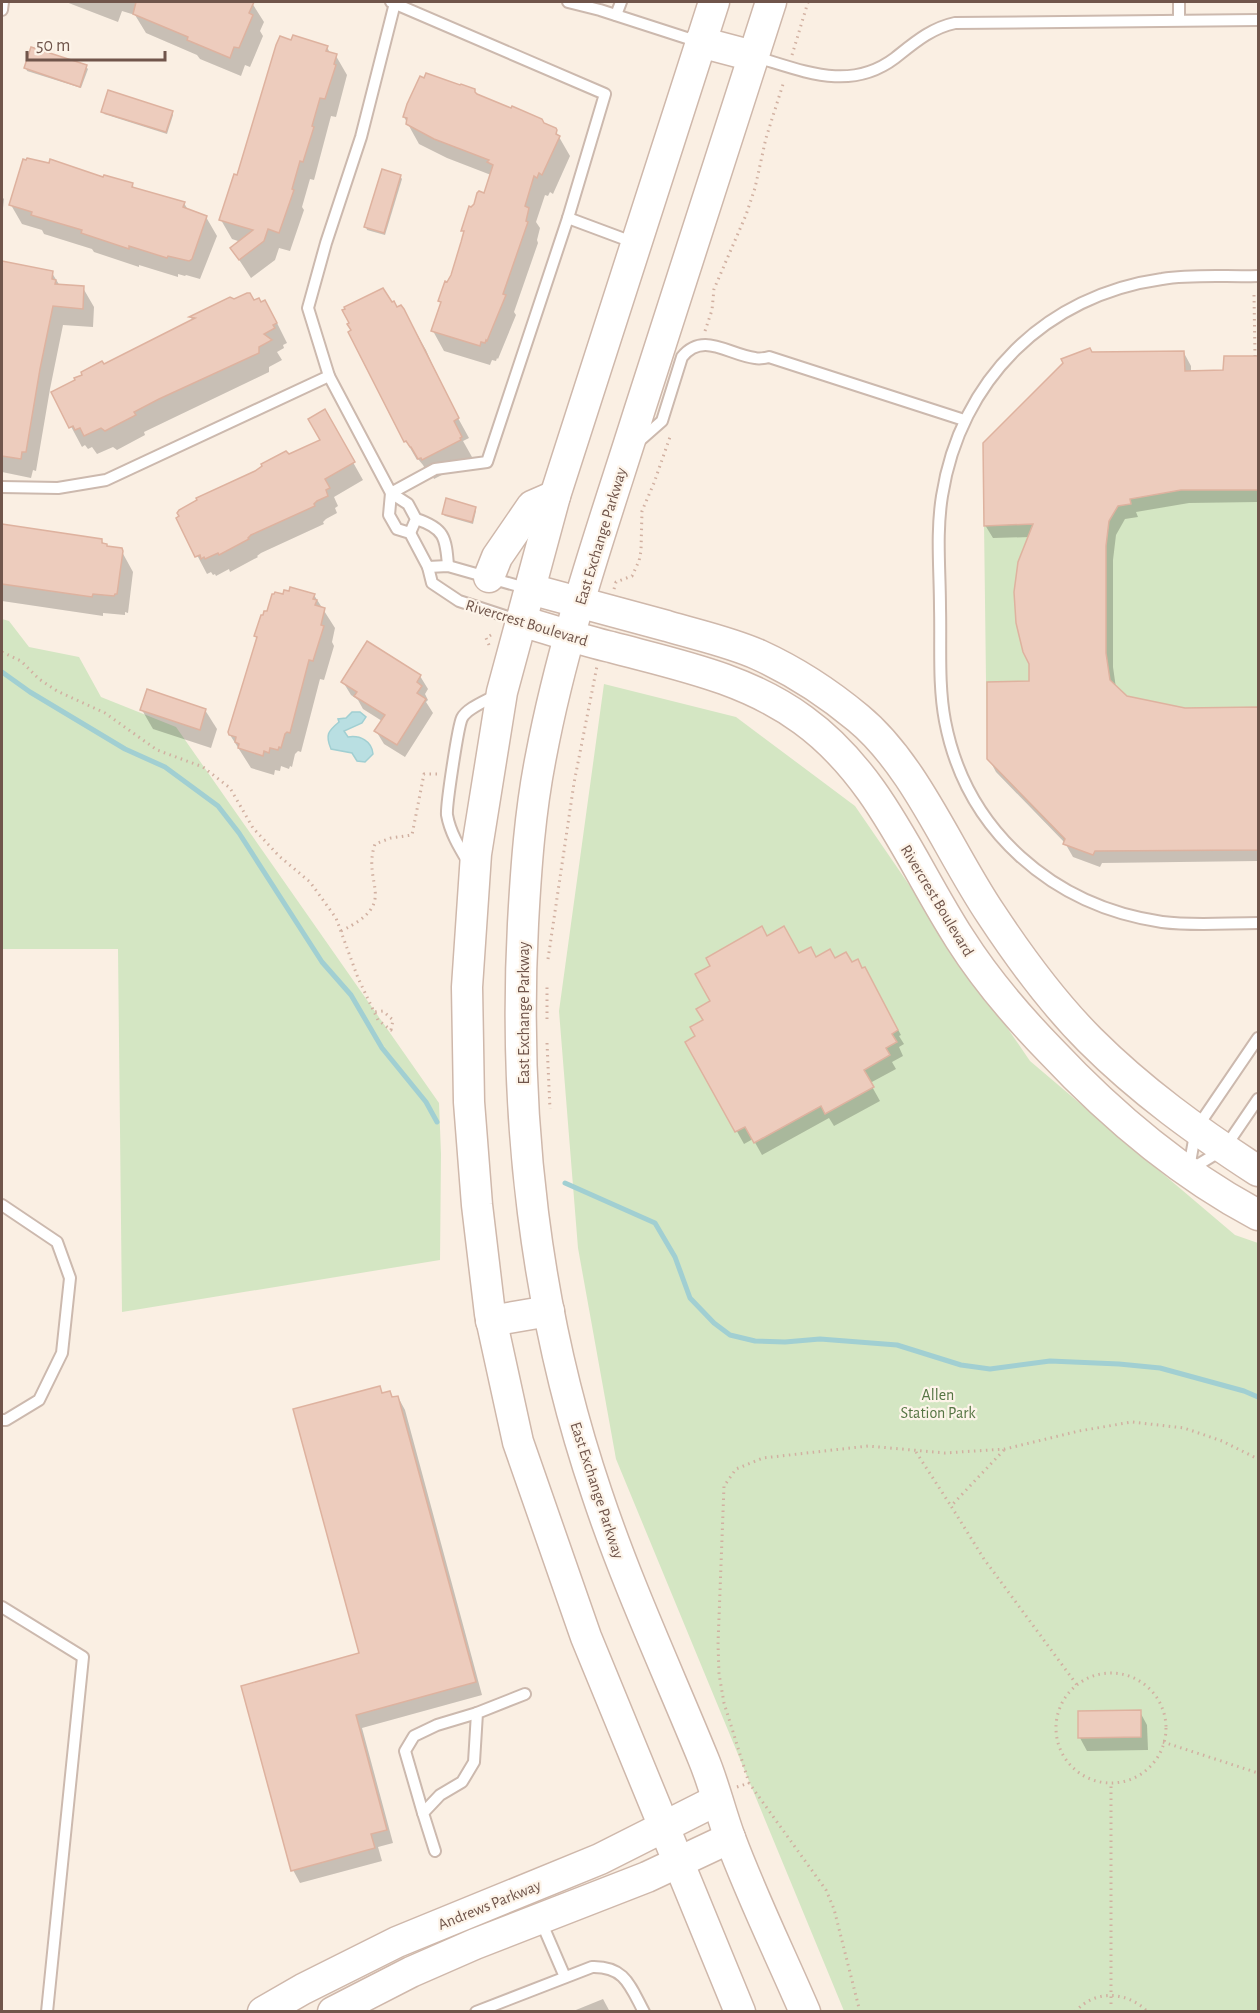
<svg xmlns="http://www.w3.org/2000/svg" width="1260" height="2013" viewBox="0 0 1260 2013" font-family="'Alegreya Sans',sans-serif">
	<rect width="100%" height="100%" fill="#faefe3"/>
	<g fill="#d4e6c3">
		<path d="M1090,348L1092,352L1184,351L1185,384L1223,370L1224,356H1258V850H1230V829L1095,851L1093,855L1063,844L1064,839L987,759L983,443L1063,363L1061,359Z"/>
		<path d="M2,619L9,621L29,647L79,657L101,697L176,727L439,1103L441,1154L440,1260L122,1312L118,949H2Z"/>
		<path d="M604,684L736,717L855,806L1030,1061L1235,1235L1258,1243V2011H844L616,1459L578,1248L559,1011Z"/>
	</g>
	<path fill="#b9dfe2" stroke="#a1cfd2" stroke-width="1.5" d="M352,712H360L366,717L362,723L344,731L348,737C360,735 372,741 373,754L365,762L357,761L352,753L331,749C325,735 328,731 339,722L338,719L346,718Z"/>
	<g fill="#0003">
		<path d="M66,2H249L252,3L264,22L260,31L263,36L250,67L245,65L241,76L200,59L197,55L146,33L135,15L122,11L118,22Z"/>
		<path d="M327,47L330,53L336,56L347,75L336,117L331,116L314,180L310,179L302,207L304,210L290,251L279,248L275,260L251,278L232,249L241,242L232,239L221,220L238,177Z"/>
		<path d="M86,67L88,69L81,88L27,71L26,68Z"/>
		<path d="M474,91L477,96L555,130L570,156L553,194L550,192L548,196L545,195L536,222L540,228L537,240L538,243L514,312L516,315L498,359L497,358L496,361L492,360L490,365L444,351L433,331L465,233L463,231L485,195L491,175L447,158L419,144L404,117Z"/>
		<path d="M103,111L172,112L173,115L167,134L104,114Z"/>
		<path d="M400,176L402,179L385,235L367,230L366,227Z"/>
		<path d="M104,179L132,185L135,189L184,203L188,210L206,217L217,236L200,279L186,275L185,276L178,274V277L139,265V267L94,252L92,249L44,234L42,230L22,224L11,205Z"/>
		<path d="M2,197L4,199L2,217Z"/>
		<path d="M3,263L52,273L60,286L83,288L94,307L93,327L63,325L50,389L36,471L33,470L31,478L2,472Z"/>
		<path d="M230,299L254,302L276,321L287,343L283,345L284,348L277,352L282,360L269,367V372L171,419L144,432L145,435L117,450L113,447L97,454L92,447L88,449L85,445L82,447L53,393L193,320L191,318Z"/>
		<path d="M392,304L397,309L403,310L426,350L447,398L469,438L463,441L472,457L470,458L471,460L434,479L433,477L430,478L423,465L418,459L417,460L406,441Z"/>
		<path d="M1091,353H1184L1191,366V372H1225V358L1258,357V502L1189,503L1136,512L1138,517L1125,519L1116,535L1113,560V667L1116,688L1126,697L1185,709L1258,708V861L1102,863L1100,867L1073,857L1065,843L996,772L989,759L1030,682V537L993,538L985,525Z"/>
		<path d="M324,411L363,480L334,497L338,506L335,508L337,513L326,519L323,522L324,524L261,553L257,556L258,557L230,572L229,569L216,576L215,574L213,575L211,572L207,574L178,519L289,456L322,440Z"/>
		<path d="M475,508L476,511L473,524L445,516L443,514Z"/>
		<path d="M2,526L101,540L107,548L121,550L133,572L128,613L125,612V615L103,613V616L2,601Z"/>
		<path d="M314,595L335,628L332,642L334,646L324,680L320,679L301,752L298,751L295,754L292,767L290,766L289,769L281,766L280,771L275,770L274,775L251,768L230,735L258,640L256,636L284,596Z"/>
		<path d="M420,676L428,689L425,694L428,700L426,702L433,713L405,757L384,744L376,731L382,721L363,709L358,700L351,695L343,682Z"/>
		<path d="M142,710H205L217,729L211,748L153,729Z"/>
		<path d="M799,955L835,960L852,964L872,982L901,1035L899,1036L904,1044L899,1047L903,1056L892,1062L896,1069L870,1083L880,1101L834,1126L829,1118L762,1155L753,1139L744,1144L687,1042L697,1037L712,1002Z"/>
		<path d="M379,1387L383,1395L390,1393L393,1399L398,1397L405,1410L482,1695L362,1728L393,1843L378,1847L382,1861L300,1883L293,1870L361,1654Z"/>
		<path d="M1140,1712L1147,1725L1148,1750L1087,1751L1080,1738Z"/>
		<path d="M603,1999L610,2012H571Z"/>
	</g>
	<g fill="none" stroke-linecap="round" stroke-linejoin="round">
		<g stroke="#a1cfd2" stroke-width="5">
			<path d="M2,672L30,692L125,749L165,767L218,806L239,833L322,962L351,995L382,1048L426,1102L437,1122"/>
			<path d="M565,1183L655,1223L675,1257L690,1298L714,1323L730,1335L755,1341L785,1342L820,1339L897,1345L961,1365L990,1369L1050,1361L1119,1364L1160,1368L1244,1391L1258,1397"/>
		</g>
	</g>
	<g fill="#edccbd" stroke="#deb29f" stroke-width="1.5">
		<path d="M136,2H254L249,13L253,15L239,48L234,47L230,58L187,40L188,37L133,14Z"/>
		<path d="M293,35L328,46L326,51L337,54L334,64L336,65L325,99L320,98L312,126L314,127L303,162L300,161L292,189L294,190L279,233L268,229L264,241L239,260L230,248L253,230L219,220L234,174L237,175L276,45L280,36L291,40Z"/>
		<path d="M31,47L87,65L80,87L24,68Z"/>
		<path d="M426,73L460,85L461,84L475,89V92L477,94L511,108L512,106L542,119L544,123L556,128L557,130L556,134L560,136L542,175L539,173L537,178L534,176L525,206L529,208L526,221L528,222L503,294L506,295L487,341L486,340L485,343L481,342L480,346L431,331L441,302L438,301L445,281L447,282L451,275L461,242L464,231H461L469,206L471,207L474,204L477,193L479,191L484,193L493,165L487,162L489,160L434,139L406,124L407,118L403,117L407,104L420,76L424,78Z"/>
		<path d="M108,90L173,111L166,132L101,112Z"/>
		<path d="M27,158L49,163L50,159L103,177L104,175L133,183L132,187L185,202L183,207L207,216L192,259L189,261L168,256L167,258L129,246V249L81,233L82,230L31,215L32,212L9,205L23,159L26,160Z"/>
		<path d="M382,169L401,175L384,233L364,227Z"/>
		<path d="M2,261L53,271L52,279L56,280L55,284L84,286L83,309L53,306L40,369L26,452H22L21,459L2,456Z"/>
		<path d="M383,288L392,302L394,301L397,307L401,305L404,309L459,418L454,421L462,437L460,438L461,440L422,460L421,458L418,459L411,447H410L406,441L404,442L348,332L351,330L347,324L349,323L342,310L345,309L344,307Z"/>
		<path d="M247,293H250L254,300L259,298L261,302L265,300L277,323L273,325L275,328L264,334L272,340L259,347V353L159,399L134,412L136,415L105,431L101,428L84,436L80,428L75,430L73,426L69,428L51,392L75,380L74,378L82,375L81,372L102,361L104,364L195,318L189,317L230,297L234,299Z"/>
		<path d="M1090,348L1092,352L1184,351L1185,371L1223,370L1224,356H1258V490H1181L1130,499L1131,504L1118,506L1109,521L1106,546V653L1110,680L1127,696L1185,708L1258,707V850L1095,851L1093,855L1063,844L1065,839L987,759V682L1029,681V664L1023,652L1016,623L1014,592L1018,562L1033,524L984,526L983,443L1063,363L1061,359Z"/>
		<path d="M325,409L355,462L325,479L330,488L326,490L328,496L317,501L314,504L315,506L251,535L248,538L249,539L219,555L218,553L205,559L204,557L201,559L200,555L195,557L176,518L179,516L177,513L179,510L197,500L196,498L255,471L262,466L261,464L286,451L289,454L320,440L308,419Z"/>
		<path d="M446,498L476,507L472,522L442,514Z"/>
		<path d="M2,524L102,539V543L107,544V546L122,548L123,551L117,594H115L114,596L93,594L92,597L2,584Z"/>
		<path d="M290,587L315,594L313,599L317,600L315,605L325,608L321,625L324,626L313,661L309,660L290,733L287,732L285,734L281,748L279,747L278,750L270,748L269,753L264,751L263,756L238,748L239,744L235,742L236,737L229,735L228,732L257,637L254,636L261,615H263L264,611H267L272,594H274L275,592L283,594L284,590L289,591Z"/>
		<path d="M367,641L421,675L417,682L422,686L417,693L426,699L397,745L374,731L385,715L354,696L357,692L341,682Z"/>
		<path d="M147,689L206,709L200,730L140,710Z"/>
		<path d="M762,926L767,936L784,926L799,953L811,947L816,957L830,949L835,958L846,952L852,962L858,959L862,968L865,967L898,1030L892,1034L897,1042L886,1048L890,1055L864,1070L874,1087L825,1114L821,1106L754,1143L745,1127L735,1132L685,1042L695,1036L690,1027L703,1020L696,1009L710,1001L695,974L710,966L706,958Z"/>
		<path d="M380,1386L382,1393L390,1391L392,1397L398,1396L476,1682L356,1715L387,1830L371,1834L375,1848L291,1871L241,1686L359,1653L293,1409Z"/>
		<path d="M1141,1710V1737L1078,1738V1711Z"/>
	</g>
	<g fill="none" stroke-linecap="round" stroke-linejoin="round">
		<defs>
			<g id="lane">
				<path d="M568,2L600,10L699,42"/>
				<path d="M1179,2V20"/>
				<path d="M2,10L3,2"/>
				<path d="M616,15L621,2"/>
				<path d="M756,57C804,71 850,92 895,58C914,43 931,28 955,23L1258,20"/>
				<path d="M568,218L635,243"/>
				<path d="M1258,276C1227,277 1193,274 1162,279C1046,295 960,380 942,496C936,533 940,571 940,608C941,645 938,684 945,721C966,831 1053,906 1162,922C1193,926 1227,923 1258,923"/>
				<path d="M329,376L308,308L326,243L361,137L395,3"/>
				<path d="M637,443L662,421L682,357C703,331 729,355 755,358C759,359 765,358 769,357L964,420"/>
				<path d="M2,487L58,488L106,480L329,376L391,493L408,504L416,519L410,533"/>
				<path d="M391,493L435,469L487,462L568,218L605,94L391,2"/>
				<path d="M391,493L389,515L397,529L410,533L428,567L432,583L459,601L517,620"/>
				<path d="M416,519C444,528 446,537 448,566"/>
				<path d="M428,567L448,566L529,589"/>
				<path d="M468,862C459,847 450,832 447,815C446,806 458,726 462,718C467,708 486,701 496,695"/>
				<path d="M1189,1168L1196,1129L1258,1038"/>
				<path d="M1191,1169L1224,1149L1258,1099"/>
				<path d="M2,1205L57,1242L70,1278L62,1353L39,1400L6,1420H2"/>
				<path d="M2,1607L83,1657L47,2012"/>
				<path d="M423,1813L405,1751L414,1736L437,1725L477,1713"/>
				<path d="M435,1851L423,1813L440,1795L462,1782L474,1762L477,1713L525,1694"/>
				<path d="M540,1919L565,1977"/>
				<path d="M476,2012L592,1967C625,1966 630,1986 644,2012"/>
			</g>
			<g id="secondary">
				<path d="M714,2L555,496L502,692L476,854L467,987L469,1102L477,1205L490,1314L518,1442L586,1637L740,2012"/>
				<path d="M771,2C726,138 683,275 639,412C603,526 563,639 541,756C530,811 526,868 523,924C513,1116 535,1312 597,1494C627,1584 667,1670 703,1758C714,1784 720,1811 730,1838C752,1897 780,1954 805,2012"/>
				<path d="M700,42L753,56"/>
				<path d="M489,577L497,557L532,506L555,496"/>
				<path d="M530,589C576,601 621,614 667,626C697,635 730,642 759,655C794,671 828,693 858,718C915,765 949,852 991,914C1020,958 1052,1002 1090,1040C1141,1091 1198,1132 1258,1171"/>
				<path d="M520,621C550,629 580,640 611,647C678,665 746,678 803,720C879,775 911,863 960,939C986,980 1017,1016 1050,1050C1111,1115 1179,1173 1258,1215"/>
				<path d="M491,1321L549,1311"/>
				<path d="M263,2012L303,1989L397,1942L600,1859L717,1800"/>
				<path d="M333,2012L411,1972L475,1944L647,1877L730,1838"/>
			</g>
		</defs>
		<use href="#lane" stroke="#ccb9ae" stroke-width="14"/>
		<use href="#secondary" stroke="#cfb8ab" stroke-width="33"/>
		<g stroke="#d1b0a1" stroke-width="3" stroke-dasharray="1.5 4.5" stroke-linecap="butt">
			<path d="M792,55L808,2"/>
			<path d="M1254,295L1255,356"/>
			<path d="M705,331L712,310L714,289L746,215L755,188L766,138L784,81"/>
			<path d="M614,589L616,582L632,576L639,561L641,551L642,511L654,483L671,434"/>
			<path d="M489,645L486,638L491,635"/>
			<path d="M2,652L21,661L39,679L57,691L105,713L157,750L203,767L230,788L253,828L279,856L310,882L336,918L358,978L378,1020L391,1030L393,1020L383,1011L374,1012"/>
			<path d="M341,931C401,902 361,885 375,844L391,838L412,835L424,774H438"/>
			<path d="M548,959L574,783L597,666"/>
			<path d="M547,1019V983"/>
			<path d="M547,1043L550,1109"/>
			<path d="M1004,1450L951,1506L984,1559L1077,1685"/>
			<path d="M916,1452L951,1506"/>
			<circle cx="1111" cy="1728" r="55"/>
			<path d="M1163,1742L1258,1773"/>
			<path d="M737,1787L749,1783"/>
			<path d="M1111,2004V1782"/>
			<path d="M860,2012L834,1909L826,1890L749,1783L724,1703L719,1674L718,1644L724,1486L736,1469L763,1458L868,1446L945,1453L1005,1449L1079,1431L1132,1422L1184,1428L1222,1441L1258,1459"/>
			<path d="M1075,2012C1095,1989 1127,1991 1148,2012"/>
		</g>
		<use href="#lane" stroke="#fff" stroke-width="10"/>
		<use href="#secondary" stroke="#fff" stroke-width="30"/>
	</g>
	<g text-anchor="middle" stroke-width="4.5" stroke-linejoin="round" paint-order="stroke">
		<g font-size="16" fill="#70554b" stroke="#fdf4e9">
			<text transform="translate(600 536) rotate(-73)" y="6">East Exchange Parkway</text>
			<text transform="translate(527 622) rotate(17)" y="6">Rivercrest Boulevard</text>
			<text transform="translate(938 900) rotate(59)" y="6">Rivercrest Boulevard</text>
			<text transform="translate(523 1013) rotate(-90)" y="6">East Exchange Parkway</text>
			<text transform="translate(598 1490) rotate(72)" y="6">East Exchange Parkway</text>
			<text transform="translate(489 1904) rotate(-22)" y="6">Andrews Parkway</text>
		</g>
		<g font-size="16" fill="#567544" stroke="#fdf4e9">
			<text x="938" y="1400">Allen<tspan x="938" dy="18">Station Park</tspan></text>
		</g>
	</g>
	<rect width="1260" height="2013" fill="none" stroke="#70554b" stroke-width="6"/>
	<path d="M27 51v9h138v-9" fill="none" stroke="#70554b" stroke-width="3"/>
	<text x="36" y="51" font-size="18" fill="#70554b" stroke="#fdf4e9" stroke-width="4.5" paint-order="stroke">50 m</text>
</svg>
